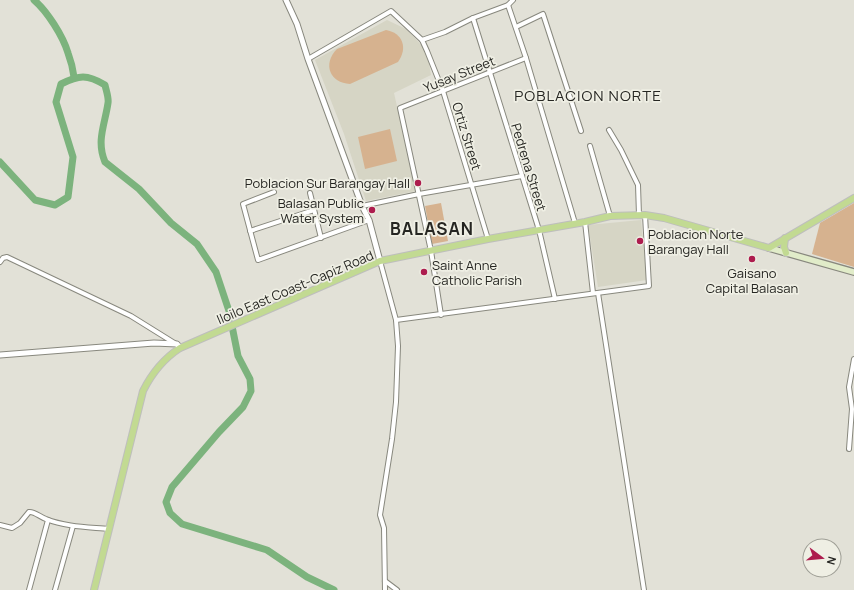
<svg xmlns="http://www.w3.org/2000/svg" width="854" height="590" viewBox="0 0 854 590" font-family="Manrope,sans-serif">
	<rect width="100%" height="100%" fill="#e2e1d7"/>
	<g fill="#d6d5c5">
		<path d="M387,20L406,29L427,51L431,75L394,93L416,191L366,201L344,134L315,60Z"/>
		<path d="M641,220L647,280L598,287L588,225Z"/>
	</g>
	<g fill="#d6b28f">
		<path d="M386,30C403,33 408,48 398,62L350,84C330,83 322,64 337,49Z"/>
		<path d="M390,129L397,161L365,169L358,137Z"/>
		<path d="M441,203L448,241L432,244L425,206Z"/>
		<path d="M854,203V267L812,254L820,223Z"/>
	</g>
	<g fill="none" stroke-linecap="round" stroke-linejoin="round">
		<g stroke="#7cb37d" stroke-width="7">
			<path d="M34,0C47,11 63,36 68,53C71,61 73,69 74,77"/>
			<path d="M0,162L35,200L55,205L68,197L73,157L56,102L61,84C79,75 87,74 105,85C106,90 109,98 108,103C105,124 96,141 105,162L139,189L171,223L197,244L216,272L229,311L238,356L250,379L251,391L243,407L219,432L172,487L166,502L170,513L182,524L267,550L307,577L334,590"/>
		</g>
		<defs>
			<g id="minor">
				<path d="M508,5L526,58L575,223"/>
				<path d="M473,18L539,230L555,299"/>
				<path d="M516,27L543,14L581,131"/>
				<path d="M422,40L445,32L473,18L508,5L513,0"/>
				<path d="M308,59L391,11L422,40L427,51L443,91L488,239"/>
				<path d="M609,130L621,150L638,185L639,215"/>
				<path d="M590,146L610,216"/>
				<path d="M274,192L243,204L258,260L369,220"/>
				<path d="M310,193L321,238"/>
				<path d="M362,206L419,194L522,176"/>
				<path d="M585,222L593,293"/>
				<path d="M250,231L314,210"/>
				<path d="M380,261L396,320L398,346L396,402L392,439L380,515L384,528L385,590"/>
				<path d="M0,262L3,258L7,257L131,316L176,344"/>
				<path d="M598,293L644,590"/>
				<path d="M441,315L431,251L400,108L526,58"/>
				<path d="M396,320L649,286L645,215"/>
				<path d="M849,449L852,409L849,387L854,359"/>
				<path d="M0,525L12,528L20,523L29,512C34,511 40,517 46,519C66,527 88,527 109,529"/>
				<path d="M385,581L397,590"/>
				<path d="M29,590L48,520"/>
				<path d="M55,590L73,526"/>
			</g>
			<g id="tertiary">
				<path d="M286,0L297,24L308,59L362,206L369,220L380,261"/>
				<path d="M0,355L154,343L177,344L180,348"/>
			</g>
			<path id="secondary" d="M769,248L854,272"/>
			<g id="primary">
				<path d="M785,238L784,247L786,253"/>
				<path d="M94,590L143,391C152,373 163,359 180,348L380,261L488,239L585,222L610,216L645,215L664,218L769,248L854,198"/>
			</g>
		</defs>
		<use href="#minor" stroke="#88887e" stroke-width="6"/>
		<use href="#tertiary" stroke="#88887e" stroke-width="7"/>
		<use href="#secondary" stroke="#88887e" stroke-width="8"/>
		<use href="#primary" stroke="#bebebd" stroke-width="8"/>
		<use href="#minor" stroke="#fff" stroke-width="4"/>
		<use href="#tertiary" stroke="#fff" stroke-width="5"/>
		<use href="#secondary" stroke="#e1ecc9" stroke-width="5.5"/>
		<use href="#primary" stroke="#c2da92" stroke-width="6"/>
	</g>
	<g fill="#ad1c4e" stroke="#efefe4" stroke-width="1.5">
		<circle cx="418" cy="183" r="4"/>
		<circle cx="372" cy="210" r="4"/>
		<circle cx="640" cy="241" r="4"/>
		<circle cx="752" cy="259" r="4"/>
		<circle cx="424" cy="272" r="4"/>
	</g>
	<g text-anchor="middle" stroke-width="3.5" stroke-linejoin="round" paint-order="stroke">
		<g font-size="13" fill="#262622" stroke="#efefe4">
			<text transform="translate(459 74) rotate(-22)" y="5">Yusay Street</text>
			<text transform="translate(467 136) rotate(73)" y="5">Ortiz Street</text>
			<text transform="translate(529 167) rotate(73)" y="5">Pedrena Street</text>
			<text transform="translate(295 287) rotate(-23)" y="5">Iloilo East Coast-Capiz Road</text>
		</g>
		<g font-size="13" fill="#262622" stroke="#efefe4" text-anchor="end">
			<text x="410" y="188">Poblacion Sur Barangay Hall</text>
			<text x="364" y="208">Balasan Public<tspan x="364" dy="15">Water System</tspan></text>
			<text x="648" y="239" text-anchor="start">Poblacion Norte<tspan x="648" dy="15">Barangay Hall</tspan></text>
			<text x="432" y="270" text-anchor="start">Saint Anne<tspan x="432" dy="15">Catholic Parish</tspan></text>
			<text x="752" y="278" text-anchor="middle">Gaisano<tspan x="752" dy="15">Capital Balasan</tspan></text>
		</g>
		<g font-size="15" letter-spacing="1" fill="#262622" stroke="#efefe4">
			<text x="588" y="101">POBLACION NORTE</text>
		</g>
		<g font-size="17" font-weight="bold" letter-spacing="1" fill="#262622" stroke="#efefe4">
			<text x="432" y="235">BALASAN</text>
		</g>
	</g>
	<g transform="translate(822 558) rotate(106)"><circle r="19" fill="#efefe4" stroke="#9f9f96"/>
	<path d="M0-3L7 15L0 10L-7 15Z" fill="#ad1c4e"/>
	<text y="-6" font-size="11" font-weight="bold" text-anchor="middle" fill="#262622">N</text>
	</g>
</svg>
